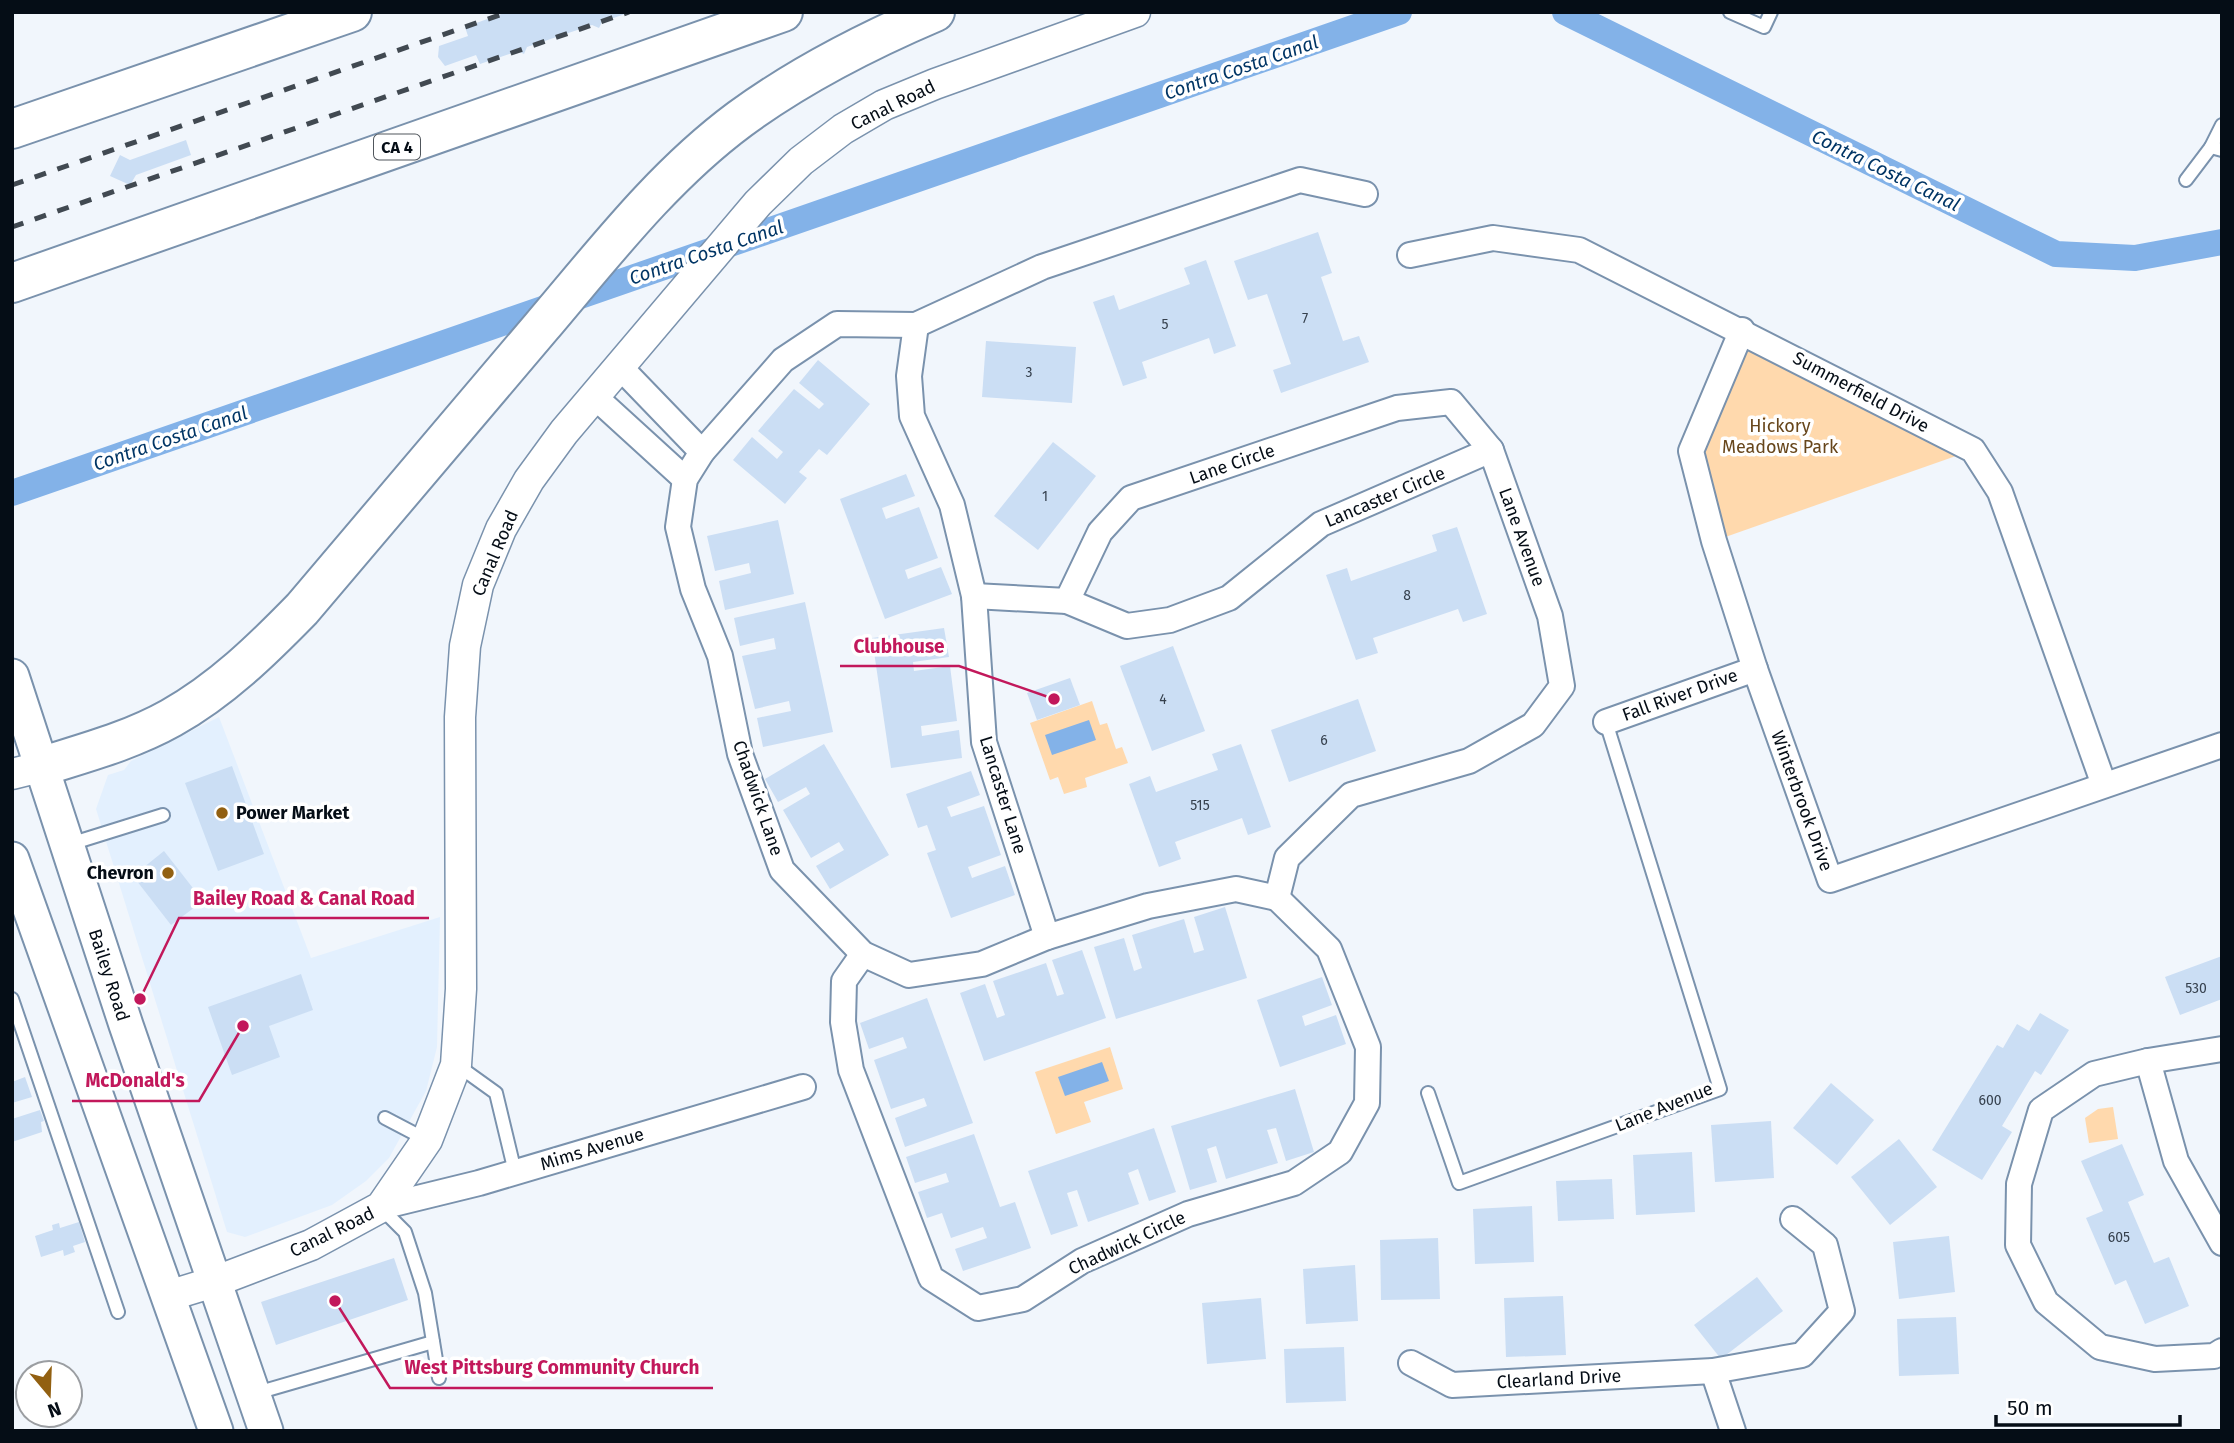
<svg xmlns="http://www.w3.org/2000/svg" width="2234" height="1443" viewBox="0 0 2234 1443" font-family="'Fira Sans',sans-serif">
	<rect width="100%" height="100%" fill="#f1f6fc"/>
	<path fill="#e3f0fe" d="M219,717L311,958L440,917L437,1047L426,1091L389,1158L366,1181L332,1205L245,1237L227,1232L96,809L108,775L124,770L131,761Z"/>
	<g fill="#ffd9ad">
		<path d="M1742,330L1973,450L1714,541L1691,451Z"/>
		<path d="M1092,701L1100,725L1107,723L1116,749L1122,747L1128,763L1085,778L1087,787L1064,794L1058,777L1050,780L1030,723Z"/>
		<path d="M1110,1047L1123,1089L1084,1102L1091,1122L1056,1134L1035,1072Z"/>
		<path d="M2113,1107L2118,1139L2089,1143L2085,1118L2098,1109Z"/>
	</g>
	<g fill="#83b2e8">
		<path d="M1089,720L1096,740L1052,755L1045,735Z"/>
		<path d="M1102,1062L1109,1081L1065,1096L1058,1077Z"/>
	</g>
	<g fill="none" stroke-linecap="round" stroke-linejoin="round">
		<g stroke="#83b2e8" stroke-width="26">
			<path d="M1565,12L2056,254L2135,258L2222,242"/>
			<path d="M12,493L1399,12"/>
		</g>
	</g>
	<g fill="#cbdef4">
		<path d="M507,12H628V13L602,22L599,28L592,25L527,47L524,54L518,51L480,64L476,55L445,66L438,57L439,46L468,36L465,27Z"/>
		<path d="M186,140L191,155L136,175L130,185L110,176L120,155L130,160Z"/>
		<path d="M1318,232L1332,273L1321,277L1343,341L1359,336L1369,362L1281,393L1273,370L1291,364L1267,294L1248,300L1234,261Z"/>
		<path d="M1206,260L1236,346L1214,354L1209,338L1142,362L1147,378L1123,386L1093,302L1114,295L1119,310L1190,284L1184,268Z"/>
		<path d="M986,341L1076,347L1072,403L982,397Z"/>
		<path d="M818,360L870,404L827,455L819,449L799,472L807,478L785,504L733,460L752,437L777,459L783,452L758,431L794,389L819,409L824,404L799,383Z"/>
		<path d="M1053,442L1096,476L1038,550L994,516Z"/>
		<path d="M906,474L915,496L882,508L886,519L919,507L938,558L905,570L908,579L941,567L952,594L885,619L840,499Z"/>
		<path d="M778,520L794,594L725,610L719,581L751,573L749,563L715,571L707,536Z"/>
		<path d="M1457,527L1487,614L1463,622L1458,609L1373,638L1378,653L1356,660L1326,575L1347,568L1351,581L1437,551L1432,535Z"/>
		<path d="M805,602L833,732L763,747L757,718L791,711L789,701L755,709L742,656L776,649L774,638L740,646L734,618Z"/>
		<path d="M944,628L949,657L913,662L914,671L950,666L957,721L921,726L922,736L959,730L962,758L891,768L872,638Z"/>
		<path d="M1173,646L1205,731L1152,751L1120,666Z"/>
		<path d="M1070,678L1080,705L1037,720L1027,693Z"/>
		<path d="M1358,699L1376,751L1289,782L1271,730Z"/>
		<path d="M824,744L889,855L830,889L816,866L844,850L839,842L811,858L783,810L810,794L806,787L778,802L765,779Z"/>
		<path d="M1241,744L1271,827L1248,835L1242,818L1175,842L1181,859L1159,867L1129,784L1150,776L1156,792L1218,770L1212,754Z"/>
		<path d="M232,766L264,854L218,871L185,783Z"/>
		<path d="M971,771L980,795L947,807L951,817L984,806L1001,855L968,867L972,878L1005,866L1015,895L951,918L927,853L936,850L927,825L918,828L906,794Z"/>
		<path d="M164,851L203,901L171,925L133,876Z"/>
		<path d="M1225,907L1247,978L1116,1019L1094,947L1124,938L1134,971L1142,968L1132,935L1184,919L1194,953L1204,950L1194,917Z"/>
		<path d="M1082,950L1106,1018L984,1061L960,993L985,984L997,1018L1005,1015L993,981L1046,963L1057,996L1064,994L1052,960Z"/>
		<path d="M2222,956V999L2180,1015L2165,977Z"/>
		<path d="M301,974L313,1010L269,1026L280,1057L232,1075L208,1007Z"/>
		<path d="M1322,977L1332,1005L1302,1016L1305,1026L1336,1015L1346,1044L1280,1067L1257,1000Z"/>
		<path d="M927,998L973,1123L905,1147L895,1118L927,1106L924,1098L891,1109L874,1060L907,1048L903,1037L869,1049L860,1023Z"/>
		<path d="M2040,1013L2069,1030L2041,1075L2035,1071L2002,1126L2012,1132L1982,1180L1932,1150L1997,1045L2003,1048L2017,1024L2029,1031Z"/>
		<path d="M25,1077L32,1097L12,1103V1082Z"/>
		<path d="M1831,1083L1874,1120L1837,1165L1793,1128Z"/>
		<path d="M1295,1089L1314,1152L1286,1161L1276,1128L1267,1130L1278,1163L1226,1179L1216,1146L1207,1149L1217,1182L1190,1190L1171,1126Z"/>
		<path d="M40,1110L44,1121L41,1122L42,1132L12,1142V1119Z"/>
		<path d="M1771,1121L1774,1178L1715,1182L1711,1125Z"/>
		<path d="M1154,1128L1176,1192L1149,1201L1138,1169L1128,1173L1139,1204L1088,1222L1077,1190L1067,1193L1078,1226L1051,1235L1028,1171Z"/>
		<path d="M974,1134L1000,1207L1015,1202L1031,1248L963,1271L955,1249L987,1238L983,1227L951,1238L942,1213L927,1218L918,1192L949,1182L946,1173L915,1183L906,1157Z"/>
		<path d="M1899,1139L1937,1187L1890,1225L1851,1177Z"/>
		<path d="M2122,1144L2144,1195L2128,1202L2154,1263L2169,1257L2189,1306L2145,1324L2126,1280L2115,1285L2086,1218L2103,1211L2081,1161Z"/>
		<path d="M1692,1152L1695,1212L1636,1215L1633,1155Z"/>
		<path d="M1612,1179L1614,1219L1558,1221L1556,1181Z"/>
		<path d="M1532,1206L1534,1262L1475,1264L1473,1209Z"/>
		<path d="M79,1222L85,1242L73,1246L75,1252L64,1256L63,1250L41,1257L35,1236L53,1230L52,1225L59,1223L60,1228Z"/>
		<path d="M1949,1236L1955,1292L1899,1299L1893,1242Z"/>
		<path d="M1438,1238L1440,1299L1381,1300L1380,1240Z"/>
		<path d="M394,1258L408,1300L276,1345L261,1302Z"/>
		<path d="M1355,1265L1358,1321L1306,1324L1303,1269Z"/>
		<path d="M1757,1277L1783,1311L1721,1359L1694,1325Z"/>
		<path d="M1563,1296L1566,1355L1506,1357L1504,1298Z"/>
		<path d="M1261,1298L1266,1359L1207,1364L1202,1303Z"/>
		<path d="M1956,1317L1959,1374L1899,1376L1897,1319Z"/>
		<path d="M1344,1347L1346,1401L1286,1403L1284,1349Z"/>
	</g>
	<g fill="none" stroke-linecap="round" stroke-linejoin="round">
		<defs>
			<g id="service">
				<path d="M1730,12L1764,27L1771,12"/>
				<path d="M2222,125L2211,147L2222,150"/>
				<path d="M2186,180L2211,147"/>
				<path d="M70,844L163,815"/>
				<path d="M12,999L118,1312"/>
				<path d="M457,1065L496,1093L515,1172"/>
				<path d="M1428,1093L1459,1183L1720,1089L1606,722"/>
				<path d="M385,1118L427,1140"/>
				<path d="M381,1208L405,1232L425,1293L439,1378"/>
				<path d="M253,1394L433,1342"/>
			</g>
			<g id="minor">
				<path d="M1410,255L1493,238L1579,250L1973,450L2000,492L2104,785"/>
				<path d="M916,325L909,376L912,416L952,505L974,596L984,742L1047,937"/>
				<path d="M1742,330L1691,451L1714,541L1755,669L1830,880L2222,745"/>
				<path d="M619,366L702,452"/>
				<path d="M594,396L685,479"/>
				<path d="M974,596L1067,601L1127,626L1170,620L1229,598L1321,524L1491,450"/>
				<path d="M1067,601L1100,532L1131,498L1397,408L1451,402L1491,450L1550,616L1562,686L1533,725L1469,761L1351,795L1287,858L1277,898"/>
				<path d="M1606,722L1755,669"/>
				<path d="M1277,898L1236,889L1148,906L1047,937L982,964L909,975L863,954L782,870L740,754L720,656L693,589L678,527L685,479L702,452L783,360L837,324L916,325L1042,267L1300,180L1365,194"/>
				<path d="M863,954L844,981L843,1022L851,1070L931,1278L978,1308L1023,1299L1082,1261L1188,1214L1294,1183L1340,1152L1367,1103L1368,1047L1329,949L1277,898"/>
				<path d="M2222,1049L2148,1061L2094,1074L2041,1110L2019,1184L2018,1245L2046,1302L2100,1347L2155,1359L2214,1356L2222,1351"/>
				<path d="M2148,1061L2176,1161L2222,1243"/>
				<path d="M381,1207L479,1183L803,1087"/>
				<path d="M1411,1363L1452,1385L1713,1371L1802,1355L1842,1311L1825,1245L1793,1219"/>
				<path d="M1713,1371L1733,1431"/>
			</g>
			<g id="tertiary">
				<path d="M12,774L40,767"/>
				<path d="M168,1296L214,1282L311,1245L381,1207L427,1140L456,1065L461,989L460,717L465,646L478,585L501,529L529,480L564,432L758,203L801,161L843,129L884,105L935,84L1135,12"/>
			</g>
			<g id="secondary">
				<path d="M12,676L126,1025L266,1431"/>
				<path d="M12,859L216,1431"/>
			</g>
			<g id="motorway">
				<path d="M12,129L352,12"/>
				<path d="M12,283L783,12"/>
				<path d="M40,767C84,753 130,741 171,718C221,690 262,650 302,609C382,514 462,420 542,326C604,253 663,176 740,119C800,75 867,41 935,12"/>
			</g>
		</defs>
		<use href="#service" stroke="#7a92ad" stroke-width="16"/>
		<use href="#minor" stroke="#7a92ad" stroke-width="28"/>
		<use href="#tertiary" stroke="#7a92ad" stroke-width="33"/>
		<use href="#secondary" stroke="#7a92ad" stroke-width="37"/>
		<use href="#motorway" stroke="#7a92ad" stroke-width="42"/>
		<use href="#service" stroke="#fff" stroke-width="12"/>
		<use href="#minor" stroke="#fff" stroke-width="24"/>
		<use href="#tertiary" stroke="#fff" stroke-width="30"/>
		<use href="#secondary" stroke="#fff" stroke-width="33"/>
		<use href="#motorway" stroke="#fff" stroke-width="38"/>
		<g stroke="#414951" stroke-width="5" stroke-dasharray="12 12" stroke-linecap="butt">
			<path d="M12,185L508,12"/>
			<path d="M12,227L629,12"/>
		</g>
	</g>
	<g fill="#926011" stroke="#fff" stroke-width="2.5">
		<circle cx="222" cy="813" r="7"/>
		<circle cx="168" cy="873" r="7"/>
	</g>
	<g text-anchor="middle" stroke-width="7" stroke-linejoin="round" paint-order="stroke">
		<g font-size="14" fill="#36414e">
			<text x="1305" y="323">7</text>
			<text x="1165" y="329">5</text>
			<text x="1029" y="377">3</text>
			<text x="1045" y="501">1</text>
			<text x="1407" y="600">8</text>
			<text x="1163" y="704">4</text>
			<text x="1324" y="745">6</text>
			<text x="1200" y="810">515</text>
			<text x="2196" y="993">530</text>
			<text x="1990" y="1105">600</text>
			<text x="2119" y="1242">605</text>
		</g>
		<rect fill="#fff" stroke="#50565c" stroke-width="2" x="374" y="134.5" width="46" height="25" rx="5"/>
		<g font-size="16" font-weight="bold" fill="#050d16">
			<text x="397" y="153">CA 4</text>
		</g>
		<g font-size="18" fill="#050d16" stroke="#fff">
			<text transform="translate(893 105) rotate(-26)" y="6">Canal Road</text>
			<text transform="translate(1861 392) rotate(28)" y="6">Summerfield Drive</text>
			<text transform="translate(1232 464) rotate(-19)" y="6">Lane Circle</text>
			<text transform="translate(1385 497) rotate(-23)" y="6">Lancaster Circle</text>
			<text transform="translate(1522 537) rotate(70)" y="6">Lane Avenue</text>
			<text transform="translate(495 553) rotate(-67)" y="6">Canal Road</text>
			<text transform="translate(1680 695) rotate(-20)" y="6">Fall River Drive</text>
			<text transform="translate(1003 795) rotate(73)" y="6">Lancaster Lane</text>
			<text transform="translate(758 798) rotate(71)" y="6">Chadwick Lane</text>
			<text transform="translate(1802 801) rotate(70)" y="6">Winterbrook Drive</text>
			<text transform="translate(109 975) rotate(72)" y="6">Bailey Road</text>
			<text transform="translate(1664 1107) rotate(-22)" y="6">Lane Avenue</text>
			<text transform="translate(592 1149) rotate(-17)" y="6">Mims Avenue</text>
			<text transform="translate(332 1232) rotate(-26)" y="6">Canal Road</text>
			<text transform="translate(1127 1243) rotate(-25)" y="6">Chadwick Circle</text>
			<text transform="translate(1559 1379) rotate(-3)" y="6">Clearland Drive</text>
		</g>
		<g font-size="18" fill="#67461b" stroke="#fff">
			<text x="1780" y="432">Hickory<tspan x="1780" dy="21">Meadows Park</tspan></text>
		</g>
		<g font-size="18" font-weight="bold" fill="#050d16" stroke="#fff" text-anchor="start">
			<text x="236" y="819">Power Market</text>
			<text x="154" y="879" text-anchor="end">Chevron</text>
		</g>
		<g font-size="19" font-style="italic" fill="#003565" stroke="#fff">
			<text transform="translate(1241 67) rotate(-19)" y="7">Contra Costa Canal</text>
			<text transform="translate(1886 170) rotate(26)" y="7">Contra Costa Canal</text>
			<text transform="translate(706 252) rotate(-19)" y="7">Contra Costa Canal</text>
			<text transform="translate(170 438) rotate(-19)" y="7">Contra Costa Canal</text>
		</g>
	</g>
	<path fill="none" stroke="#c2185b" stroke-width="2.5" d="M1054 699L959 666H840M140 999L179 918H429M243 1026L199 1101H72M335 1301L390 1388H713"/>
	<g fill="#c2185b" stroke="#fff" stroke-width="2.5">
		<circle cx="1054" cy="699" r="7"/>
		<circle cx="140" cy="999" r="7"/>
		<circle cx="243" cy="1026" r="7"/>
		<circle cx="335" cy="1301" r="7"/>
	</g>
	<g font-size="19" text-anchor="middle" font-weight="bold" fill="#c2185b" stroke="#fff" stroke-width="7" stroke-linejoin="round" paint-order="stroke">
		<text x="899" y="653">Clubhouse</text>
		<text x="304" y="905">Bailey Road &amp; Canal Road</text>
		<text x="135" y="1087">McDonald's</text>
		<text x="552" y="1374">West Pittsburg Community Church</text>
	</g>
	<rect width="2234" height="1443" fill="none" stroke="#050d16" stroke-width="28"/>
	<g transform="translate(49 1394) rotate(161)"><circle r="33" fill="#ffffff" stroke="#9b9ea2" stroke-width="2"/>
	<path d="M0-5L12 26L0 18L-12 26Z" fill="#926011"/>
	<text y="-10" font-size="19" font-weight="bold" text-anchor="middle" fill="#050d16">N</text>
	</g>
	<path d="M1996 1415v10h184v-10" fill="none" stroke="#050d16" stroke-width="3.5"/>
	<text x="2007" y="1415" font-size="21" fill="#050d16" stroke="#ffffff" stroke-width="5" paint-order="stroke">50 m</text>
</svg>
